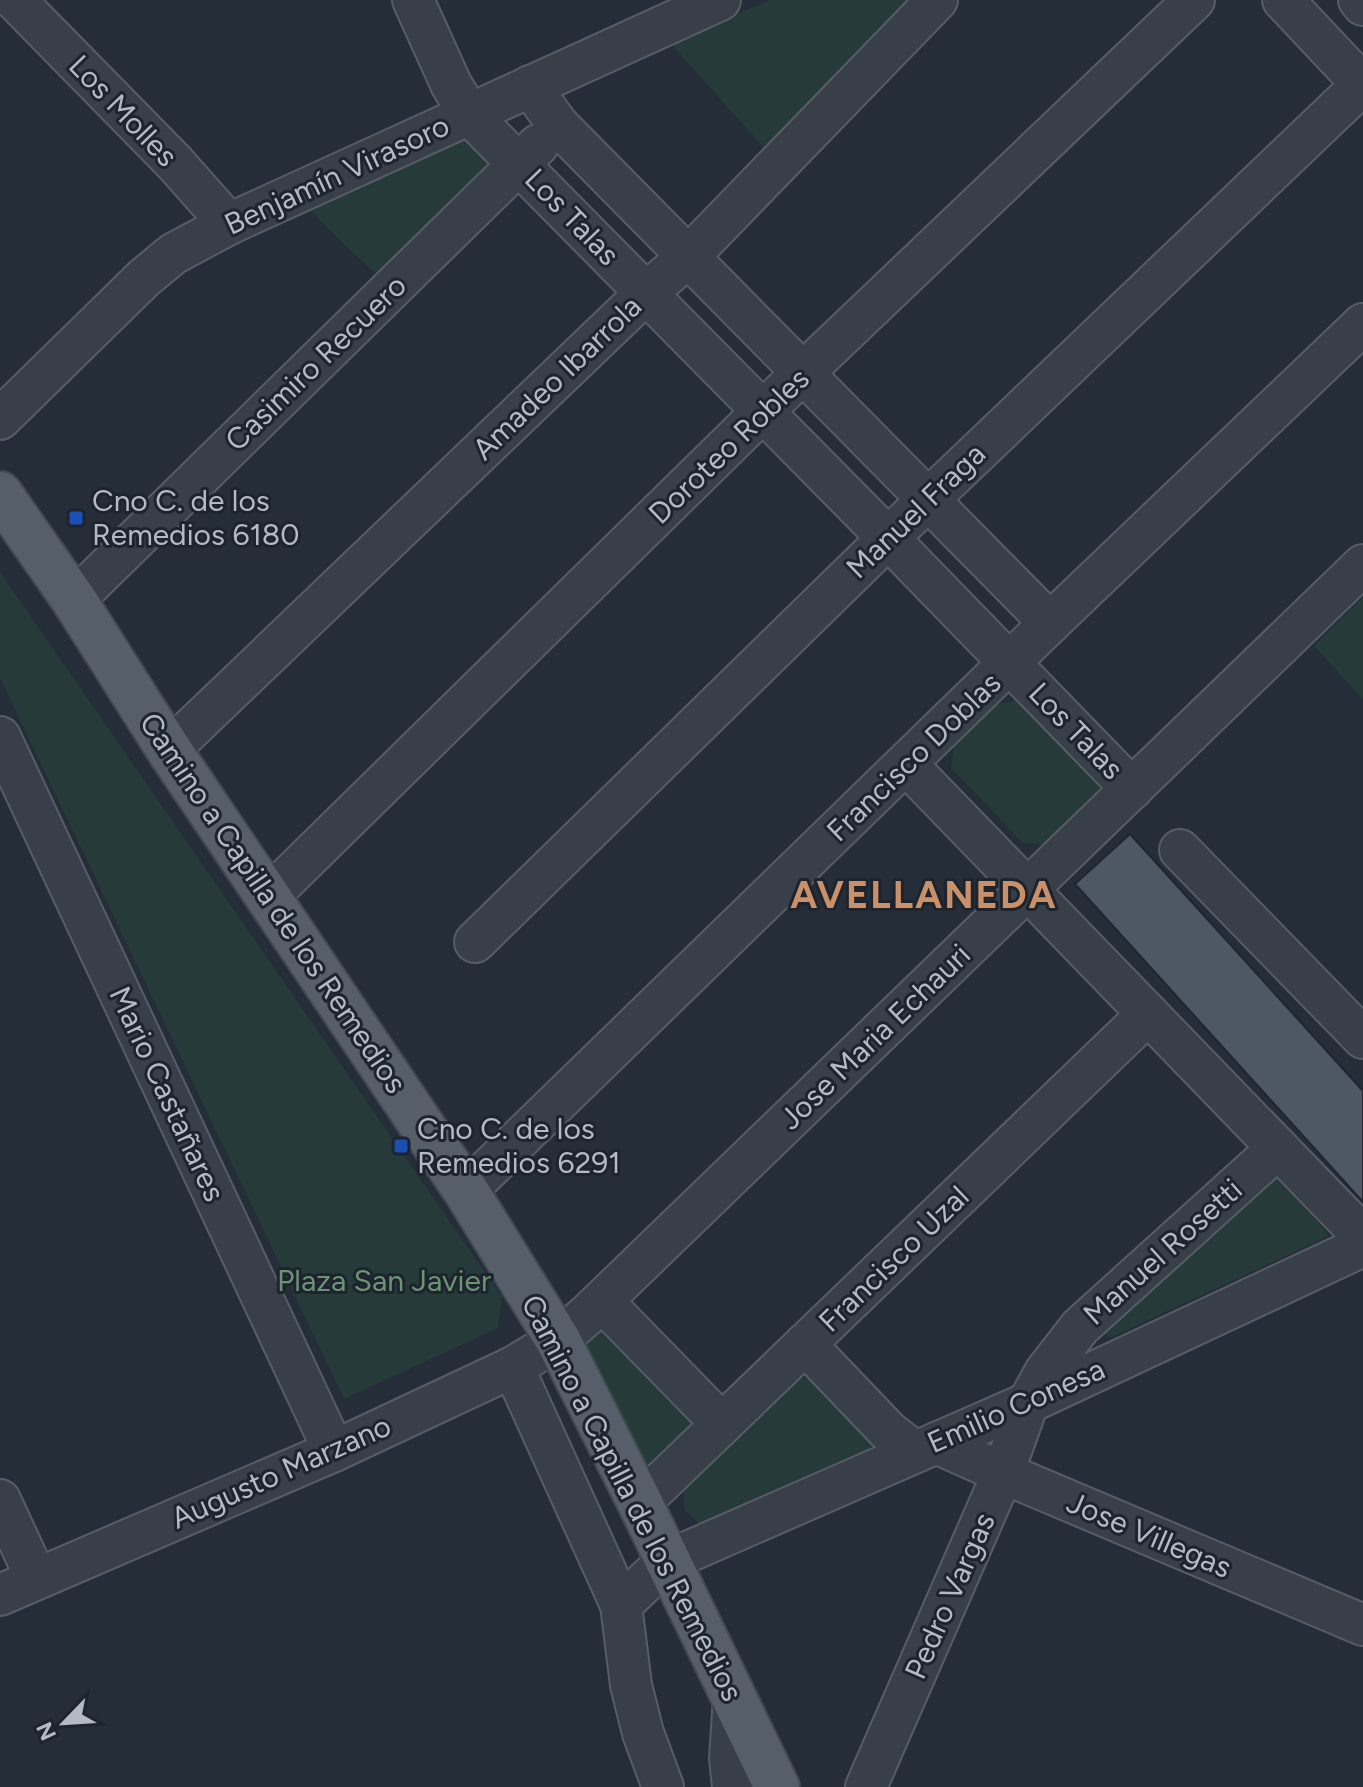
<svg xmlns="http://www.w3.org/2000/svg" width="1363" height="1787" viewBox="0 0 1363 1787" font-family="Figtree,sans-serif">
	<rect width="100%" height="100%" fill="#242d38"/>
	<g fill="#273a3a">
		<path d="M770,0H917L766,150L670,43Z"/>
		<path d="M466,134L496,175L380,278L311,212L318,202Z"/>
		<path d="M0,572L502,1297L498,1328L344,1399L0,678Z"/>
		<path d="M1363,597V699L1314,646Z"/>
		<path d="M1025,699L1102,774L1101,791L1044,845L1023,843L951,768L955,740L992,705Z"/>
		<path d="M1280,1173L1329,1236L1110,1338L1101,1330Z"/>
		<path d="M599,1320L697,1416V1430L655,1468L644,1467L584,1339Z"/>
		<path d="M813,1377L868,1434L873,1453L704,1527L685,1511L683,1491L793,1380Z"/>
	</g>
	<path fill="#4d5864" stroke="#1f2630" stroke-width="2" d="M1130,834L1363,1091V1202L1075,884Z"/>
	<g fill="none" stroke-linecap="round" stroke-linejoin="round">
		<defs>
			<g id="minor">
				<path d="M15,0L175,163L229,224"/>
				<path d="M413,0L451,84L469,114L888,538L1132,789"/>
				<path d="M1283,0L1363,85"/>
				<path d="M1359,0L1363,5"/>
				<path d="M530,86L558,125L1050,623"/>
				<path d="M0,419L144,278L173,254L229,224L720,0"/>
				<path d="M74,600L538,145"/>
				<path d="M0,737L334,1451"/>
				<path d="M169,750L646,293L688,257L937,0"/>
				<path d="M906,764L1363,1236"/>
				<path d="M1180,850L1363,1038"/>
				<path d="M269,896L763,411L1194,0"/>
				<path d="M475,942L888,538L1363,84"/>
				<path d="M466,1191L1050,623L1363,324"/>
				<path d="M602,1301L722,1424"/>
				<path d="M805,1344L888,1431L915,1452"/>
				<path d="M513,1367L621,1605"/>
				<path d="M936,1443L1003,1473L1363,1625"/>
				<path d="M0,1500L36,1578"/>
				<path d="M640,1503L1148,1014"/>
				<path d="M0,1595L334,1451L513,1367L558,1340L587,1315L1363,565"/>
				<path d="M663,1787L643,1733L631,1685L621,1605L667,1561L1028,1403L1363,1246"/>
				<path d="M733,1787L730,1758L734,1697"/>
				<path d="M866,1787L1003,1473L1028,1403L1045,1372L1080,1327L1278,1148"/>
			</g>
			<path id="major" d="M0,494L74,600L169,750L466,1191L558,1340L640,1503L777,1787"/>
		</defs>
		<use href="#minor" stroke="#565d67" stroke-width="44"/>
		<use href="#major" stroke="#414852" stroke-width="48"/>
		<use href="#minor" stroke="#383f49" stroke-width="40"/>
		<use href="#major" stroke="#565e69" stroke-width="44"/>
	</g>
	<g fill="#1a4fb4" stroke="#1d242e" stroke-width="3">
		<rect x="68" y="510" width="16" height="16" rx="4"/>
		<rect x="393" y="1138" width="16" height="16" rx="4"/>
	</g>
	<g text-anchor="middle" stroke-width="6" stroke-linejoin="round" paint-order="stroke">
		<g font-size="30" fill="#b3bac5" stroke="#1d242e">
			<text transform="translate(123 111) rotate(46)" y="10">Los Molles</text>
			<text transform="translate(337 175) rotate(-25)" y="10">Benjamín Virasoro</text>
			<text transform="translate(572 217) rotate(46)" y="10">Los Talas</text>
			<text transform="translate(316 363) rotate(-44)" y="10">Casimiro Recuero</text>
			<text transform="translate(557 378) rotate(-44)" y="10">Amadeo Ibarrola</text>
			<text transform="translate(729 446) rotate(-44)" y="10">Doroteo Robles</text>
			<text transform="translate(916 511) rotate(-44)" y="10">Manuel Fraga</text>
			<text transform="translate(1076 731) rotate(46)" y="10">Los Talas</text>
			<text transform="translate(914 757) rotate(-44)" y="10">Francisco Doblas</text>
			<text transform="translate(273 903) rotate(56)" y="10">Camino a Capilla de los Remedios</text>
			<text transform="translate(875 1037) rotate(-44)" y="10">Jose Maria Echauri</text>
			<text transform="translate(167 1094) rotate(65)" y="10">Mario Castañares</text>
			<text transform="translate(1163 1252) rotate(-42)" y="10">Manuel Rosetti</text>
			<text transform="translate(894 1259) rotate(-44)" y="10">Francisco Uzal</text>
			<text transform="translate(1016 1406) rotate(-24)" y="10">Emilio Conesa</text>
			<text transform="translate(281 1472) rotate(-24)" y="10">Augusto Marzano</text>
			<text transform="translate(632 1498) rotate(63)" y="10">Camino a Capilla de los Remedios</text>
			<text transform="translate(1149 1535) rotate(23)" y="10">Jose Villegas</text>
			<text transform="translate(950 1596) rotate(-66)" y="10">Pedro Vargas</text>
		</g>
		<g font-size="30" fill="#b3bac5" stroke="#1d242e" text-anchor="start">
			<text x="92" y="511">Cno C. de los<tspan x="92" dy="34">Remedios 6180</tspan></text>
			<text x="417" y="1139">Cno C. de los<tspan x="417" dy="34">Remedios 6291</tspan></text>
		</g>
		<g font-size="30" fill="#6c9374" stroke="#1d242e">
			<text x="384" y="1291">Plaza San Javier</text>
		</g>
		<g font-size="38" font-weight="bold" letter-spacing="2" fill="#c99069" stroke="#1d242e">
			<text x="924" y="908">AVELLANEDA</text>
		</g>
	</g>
	<g transform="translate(64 1723) rotate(245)" stroke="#1d242e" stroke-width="6" paint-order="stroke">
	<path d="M0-6L14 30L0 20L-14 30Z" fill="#b3bac5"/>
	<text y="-12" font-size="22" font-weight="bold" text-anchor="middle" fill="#b3bac5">N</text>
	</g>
</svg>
